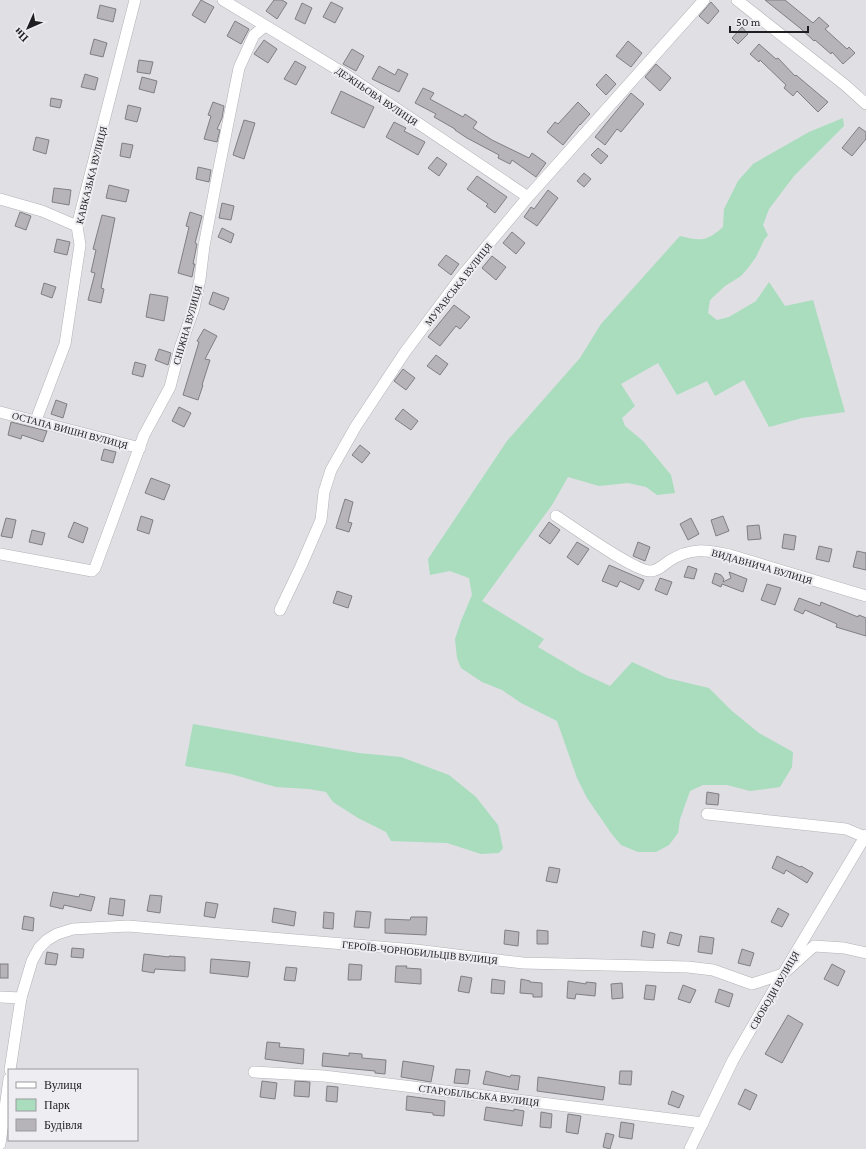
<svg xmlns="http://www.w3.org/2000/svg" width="866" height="1149" viewBox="0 0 866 1149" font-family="'Crimson Pro',serif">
	<rect width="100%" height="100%" fill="#dfdfe4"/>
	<g fill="#a9ddbe">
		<path d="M843,118L844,126L794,176L769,209L763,225L768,235L764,240L756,257L748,268L741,276L725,286L710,300L708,313L717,320L729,317L756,301L769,282L785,306L813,300L845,412L802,418L769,427L744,380L715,396L707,381L677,395L658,363L621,384L635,406L622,418L625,426L643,441L671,475L675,493L657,495L646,487L628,483L599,486L568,477L552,505L482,601L544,639L538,647L582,673L610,686L632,662L667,678L709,688L732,711L759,733L793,752L792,767L780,787L750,791L727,785H703L690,791L680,819L678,833L669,845L656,852H638L621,845L611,833L587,798L577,778L557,721L521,703L502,690L482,682L461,668L457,658L455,639L461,621L472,595L469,578L450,571L430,575L428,559L507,441L580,358L601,324L680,236C701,241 706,242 723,227L724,209L738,181L753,164L809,132Z"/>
		<path d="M193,724L359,753L401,757L449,775L476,797L498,825L503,848L499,853L481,854L447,843L391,841L386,832L358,818L333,802L326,792L309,789L276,787L231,774L185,766Z"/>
	</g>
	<g fill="#b6b4b9" stroke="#807f83">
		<path d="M201,0L214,7L205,23L192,15Z"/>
		<path d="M274,0H282L287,3L277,19L266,11Z"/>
		<path d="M765,0H785L813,23L819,17L829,26L825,29L847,49L849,47L855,53L843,64L832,52L831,54L815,40L814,41L800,28Z"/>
		<path d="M331,2L343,8L335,23L323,17Z"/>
		<path d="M711,2L719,11L708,24L699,16Z"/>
		<path d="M302,3L312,8L305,24L295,19Z"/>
		<path d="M100,5L116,9L113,22L97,18Z"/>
		<path d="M235,21L249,29L241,44L227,36Z"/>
		<path d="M742,27L748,34L738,44L732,38Z"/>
		<path d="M94,39L107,43L103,57L90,54Z"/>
		<path d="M264,40L277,49L268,63L254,54Z"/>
		<path d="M628,41L642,53L631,67L616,56Z"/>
		<path d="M759,44L776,59L778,58L795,76L796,75L828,102L818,112L797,91L793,96L784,88L786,85L760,60L759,62L750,54Z"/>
		<path d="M352,49L364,56L356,71L343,64Z"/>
		<path d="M139,60L153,62L150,74L137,72Z"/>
		<path d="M295,61L306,67L296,85L284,79Z"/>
		<path d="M656,64L671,78L660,91L645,77Z"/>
		<path d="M379,66L395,75L398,69L408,74L399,92L372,79Z"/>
		<path d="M85,74L98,78L95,90L81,87Z"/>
		<path d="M606,74L616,84L606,95L596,85Z"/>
		<path d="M142,77L157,81L154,93L139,89Z"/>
		<path d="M423,88L434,93L430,99L463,117L465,114L477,122L473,128L492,140L529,158L532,153L546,163L536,177L512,160L510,164L498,158L499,155L467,138L455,130V129L434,117L436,114L415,103Z"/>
		<path d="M341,91L374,107L364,128L331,113Z"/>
		<path d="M631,93L644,104L621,132L617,129L605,145L595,137Z"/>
		<path d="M51,98L62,100L60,108L50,106Z"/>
		<path d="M213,102L224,106L222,118L217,129L220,130L217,142L204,139L211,116L208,115Z"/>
		<path d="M578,102L590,114L580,125V124L563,145L547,132L555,122L558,124Z"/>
		<path d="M128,105L141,108L137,122L125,119Z"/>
		<path d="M244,120L255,123L244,159L233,155Z"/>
		<path d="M394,122L406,128L404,131L425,142L418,155L386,137Z"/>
		<path d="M859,127L866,132V139L852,156L842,148Z"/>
		<path d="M36,137L49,140L46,154L33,150Z"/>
		<path d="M122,143L133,145L130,158L120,156Z"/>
		<path d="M598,148L608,156L601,164L591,155Z"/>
		<path d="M437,157L447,164L439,176L428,168Z"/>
		<path d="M198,167L211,170L209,182L196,179Z"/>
		<path d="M584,173L591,179L584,187L577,181Z"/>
		<path d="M477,176L507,197L495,213L486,206L488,204L467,189Z"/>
		<path d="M109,185L129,190L126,202L106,198Z"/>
		<path d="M54,188L71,190L69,205L52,202Z"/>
		<path d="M548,190L558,198L537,226L524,217L531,207L534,209Z"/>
		<path d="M222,203L234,206L231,220L219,218Z"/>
		<path d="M20,212L31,216L26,230L15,226Z"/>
		<path d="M190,212L202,216L195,243L197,244L193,264H195L194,267L192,277L178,273L189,227L186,226Z"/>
		<path d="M102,215L115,218L101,288L104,289L101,303L88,300L95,273L91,272L96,250L93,249Z"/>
		<path d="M222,228L234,234L231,243L218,237Z"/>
		<path d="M512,232L525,243L516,254L503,243Z"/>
		<path d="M57,239L70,242L67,255L54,252Z"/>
		<path d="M446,255L459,264L451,275L438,265Z"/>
		<path d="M492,256L506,267L496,280L482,268Z"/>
		<path d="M44,283L56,287L52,298L41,294Z"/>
		<path d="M213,292L229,298L224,310L209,304Z"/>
		<path d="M150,294L168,297L164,321L146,317Z"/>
		<path d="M454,305L470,317L460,329L456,326L440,346L428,337Z"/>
		<path d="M204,329L217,336L205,359L210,360L202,385H203L198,400L183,395L199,342L197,341Z"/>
		<path d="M159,349L171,353L168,365L155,360Z"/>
		<path d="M436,355L448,364L440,375L427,366Z"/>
		<path d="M135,362L146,365L143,377L132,374Z"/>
		<path d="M403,369L415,378L406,390L394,381Z"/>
		<path d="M56,400L67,404L63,418L51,414Z"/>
		<path d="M179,407L191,413L184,427L172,421Z"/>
		<path d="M403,409L418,421L411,430L395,419Z"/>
		<path d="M11,422L47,431L43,442L22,435L21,439L8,435Z"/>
		<path d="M360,445L370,453L362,463L352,455Z"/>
		<path d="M104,449L116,452L113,463L101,460Z"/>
		<path d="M151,478L170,485L164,500L145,493Z"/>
		<path d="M345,499L353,502L348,522L352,523L349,532L336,528Z"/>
		<path d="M141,516L153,520L149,534L137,530Z"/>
		<path d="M723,516L729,531L716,536L711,520Z"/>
		<path d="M6,518L16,520L12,538L1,536Z"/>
		<path d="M691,518L699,534L688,540L680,524Z"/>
		<path d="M74,522L88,528L83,543L68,537Z"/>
		<path d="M549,522L560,530L550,544L539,536Z"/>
		<path d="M759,525L761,539L748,540L747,526Z"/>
		<path d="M32,530L45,533L42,545L29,542Z"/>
		<path d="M784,534L796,536L794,550L782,548Z"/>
		<path d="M577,542L589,549L578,565L567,557Z"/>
		<path d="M638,542L650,547L645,561L633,556Z"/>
		<path d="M819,546L832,549L829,562L816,559Z"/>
		<path d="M857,551L866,553V570L853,567Z"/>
		<path d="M609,565L644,580L639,590L620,581L617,587L602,581Z"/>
		<path d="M688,566L697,569L694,579L684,577Z"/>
		<path d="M729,572L747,579L743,592L722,584L721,587L712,583L715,573L721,575L724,579L723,582L731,578Z"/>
		<path d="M660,578L672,582L667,595L655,590Z"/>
		<path d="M767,584L781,588L775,605L761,600Z"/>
		<path d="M337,591L352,596L348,608L333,603Z"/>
		<path d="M799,598L820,606L821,602L858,617L859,615L866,618V636L836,627L837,624L805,610L803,614L794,610Z"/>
		<path d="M707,792L719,794L718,805L706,804Z"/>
		<path d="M777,856L800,867L801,866L813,873L807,883L786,870L784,874L772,868Z"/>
		<path d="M549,867L560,869L557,883L546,881Z"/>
		<path d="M53,892L79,897L80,894L95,897L91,911L64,905L63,909L50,906Z"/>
		<path d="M150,895L162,896L160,913L147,911Z"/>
		<path d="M110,898L125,900L123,916L108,914Z"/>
		<path d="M206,902L218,904L215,918L204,916Z"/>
		<path d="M274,908L296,912L294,926L272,922Z"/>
		<path d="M778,908L789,914L782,927L771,922Z"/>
		<path d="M356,911L371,912L369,928L354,927Z"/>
		<path d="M324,912L334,913L333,929L323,928Z"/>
		<path d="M24,916L34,918L33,931L22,929Z"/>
		<path d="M411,917H427L426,935L385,933V919L410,920Z"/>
		<path d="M505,930L519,932L518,946L504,944Z"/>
		<path d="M537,930L548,931V944H537Z"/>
		<path d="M643,931L655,934L653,948L641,946Z"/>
		<path d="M670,932L682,935L679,946L667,943Z"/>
		<path d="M700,936L714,938L712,954L698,952Z"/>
		<path d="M72,948L84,949L83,958L71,957Z"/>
		<path d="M742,949L754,953L750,966L738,963Z"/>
		<path d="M47,952L58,954L56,965L45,964Z"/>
		<path d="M144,954L169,957V956L185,957V971L155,969L154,973L142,971Z"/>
		<path d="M211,959L250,962L248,977L210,973Z"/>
		<rect x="0" y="964" width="8" height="14"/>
		<path d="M349,964L362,965L361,980H348Z"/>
		<path d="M832,964L845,971L838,986L824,979Z"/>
		<path d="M396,966H407L406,968L421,969V984L395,982Z"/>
		<path d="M286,967L297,968L295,981L284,980Z"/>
		<path d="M461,976L472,978L469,993L458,991Z"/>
		<path d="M492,979L505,981L504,994L491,993Z"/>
		<path d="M521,979L530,981V982L542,983V997H533V994L520,993Z"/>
		<path d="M568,981L586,984V982L596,983L595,996L576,994L575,999L567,998Z"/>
		<path d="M622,983L623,998L612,999L611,984Z"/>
		<path d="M646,985L656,986L654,1000L644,999Z"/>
		<path d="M683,985L696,990L690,1003L678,999Z"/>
		<path d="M719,989L733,994L729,1007L715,1002Z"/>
		<path d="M788,1015L803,1024L782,1063L765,1054Z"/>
		<path d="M267,1042L280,1043L279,1047L304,1049L303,1064L265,1059Z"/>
		<path d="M323,1053L349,1056V1053L362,1054V1058L386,1060L385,1074L375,1073V1071L322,1066Z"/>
		<path d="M403,1061L434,1066L431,1082L401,1077Z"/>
		<path d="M456,1069L470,1070L468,1084L454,1083Z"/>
		<path d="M486,1071L510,1077L511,1075L520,1076L518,1090L483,1084Z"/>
		<path d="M620,1071H632L631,1085L619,1084Z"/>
		<path d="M538,1077L605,1087L603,1100L537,1091Z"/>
		<path d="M262,1081L277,1083L275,1099L260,1097Z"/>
		<path d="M295,1081L310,1082L309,1097L294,1096Z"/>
		<path d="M327,1086L338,1087L337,1102L326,1101Z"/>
		<path d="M745,1089L757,1095L750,1110L738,1104Z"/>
		<path d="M672,1091L684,1096L679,1108L668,1104Z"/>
		<path d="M407,1096L445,1101L444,1116L433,1115V1113L406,1110Z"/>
		<path d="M486,1107L514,1111V1109L524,1111L522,1126L484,1120Z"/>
		<path d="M541,1112L552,1114L551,1128L540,1127Z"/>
		<path d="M568,1114L581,1116L578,1134L566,1132Z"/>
		<path d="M621,1122L634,1124L632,1139L619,1137Z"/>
		<path d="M606,1133L614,1135L610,1149L603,1147Z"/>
	</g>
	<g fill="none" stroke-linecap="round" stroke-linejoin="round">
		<defs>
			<g id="minor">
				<path d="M223,0L345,74L528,197"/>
				<path d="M737,0L845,85L866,104"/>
				<path d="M0,199L42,211L77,226"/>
				<path d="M0,412L140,448"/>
				<path d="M36,420L65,344L80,245L77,226L135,0"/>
				<path d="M556,516C573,527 634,571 650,571C658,571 663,565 669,561C691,547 706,550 730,555L866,596"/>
				<path d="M0,554L92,571L95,568L144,435L170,387L180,348L194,308L200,279L204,246L215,188L239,68L254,35L265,26"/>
				<path d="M280,610L301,566L321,520L324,492L331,470L356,426L405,352L461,277L528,197L704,0"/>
				<path d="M707,814L846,829L865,837"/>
				<path d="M0,997L21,998L32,961L39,948L47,940L57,934L73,929L128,926L416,950L523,963L688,967L713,970L752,984L783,974L814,946L844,948L866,953"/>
				<path d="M10,1070L21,998"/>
				<path d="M254,1072L324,1076L703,1123"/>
				<path d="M0,1144L9,1079"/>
				<path d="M690,1149L733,1060L783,974L866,835"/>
			</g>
		</defs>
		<use href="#minor" stroke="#b2b2b7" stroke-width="12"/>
		<use href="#minor" stroke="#fff" stroke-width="11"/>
	</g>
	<g text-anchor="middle" stroke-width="4" stroke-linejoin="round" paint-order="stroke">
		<g font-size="10" fill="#1f1f21" stroke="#ededf2">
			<text transform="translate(377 96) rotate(34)" y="4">ДЕЖНЬОВА ВУЛИЦЯ</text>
			<text transform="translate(91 175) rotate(-76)" y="4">КАВКАЗЬКА ВУЛИЦЯ</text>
			<text transform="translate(458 284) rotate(-52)" y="4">МУРАВСЬКА ВУЛИЦЯ</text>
			<text transform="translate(187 325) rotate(-74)" y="4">СНІЖНА ВУЛИЦЯ</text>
			<text transform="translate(70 430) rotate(15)" y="4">ОСТАПА ВИШНІ ВУЛИЦЯ</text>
			<text transform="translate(762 566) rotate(16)" y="4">ВИДАВНИЧА ВУЛИЦЯ</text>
			<text transform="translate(420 952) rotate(6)" y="4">ГЕРОЇВ-ЧОРНОБИЛЬЦІВ ВУЛИЦЯ</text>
			<text transform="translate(774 990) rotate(-60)" y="4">СВОБОДИ ВУЛИЦЯ</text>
			<text transform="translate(479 1095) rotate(7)" y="4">СТАРОБІЛЬСЬКА ВУЛИЦЯ</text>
		</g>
	</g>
	<rect x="8" y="1069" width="130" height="72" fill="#ededf2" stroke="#9b9b9e"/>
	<rect x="16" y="1082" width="20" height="6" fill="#ffffff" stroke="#9b9b9e"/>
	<text x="44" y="1089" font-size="12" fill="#1f1f21">Вулиця</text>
	<rect x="16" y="1099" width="20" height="12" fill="#a9ddbe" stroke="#9b9b9e"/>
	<text x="44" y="1109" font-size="12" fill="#1f1f21">Парк</text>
	<rect x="16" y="1119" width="20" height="12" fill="#b6b4b9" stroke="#9b9b9e"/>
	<text x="44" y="1129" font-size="12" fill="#1f1f21">Будівля</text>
	<g transform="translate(28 28) rotate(225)" stroke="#ededf2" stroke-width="3" paint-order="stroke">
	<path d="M0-3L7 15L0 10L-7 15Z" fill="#1f1f21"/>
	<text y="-6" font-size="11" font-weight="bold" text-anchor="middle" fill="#1f1f21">Пн</text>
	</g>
	<path d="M730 26v6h78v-6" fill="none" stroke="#1f1f21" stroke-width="2"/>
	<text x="736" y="26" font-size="12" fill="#1f1f21" stroke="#ededf2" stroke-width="3" paint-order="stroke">50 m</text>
</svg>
